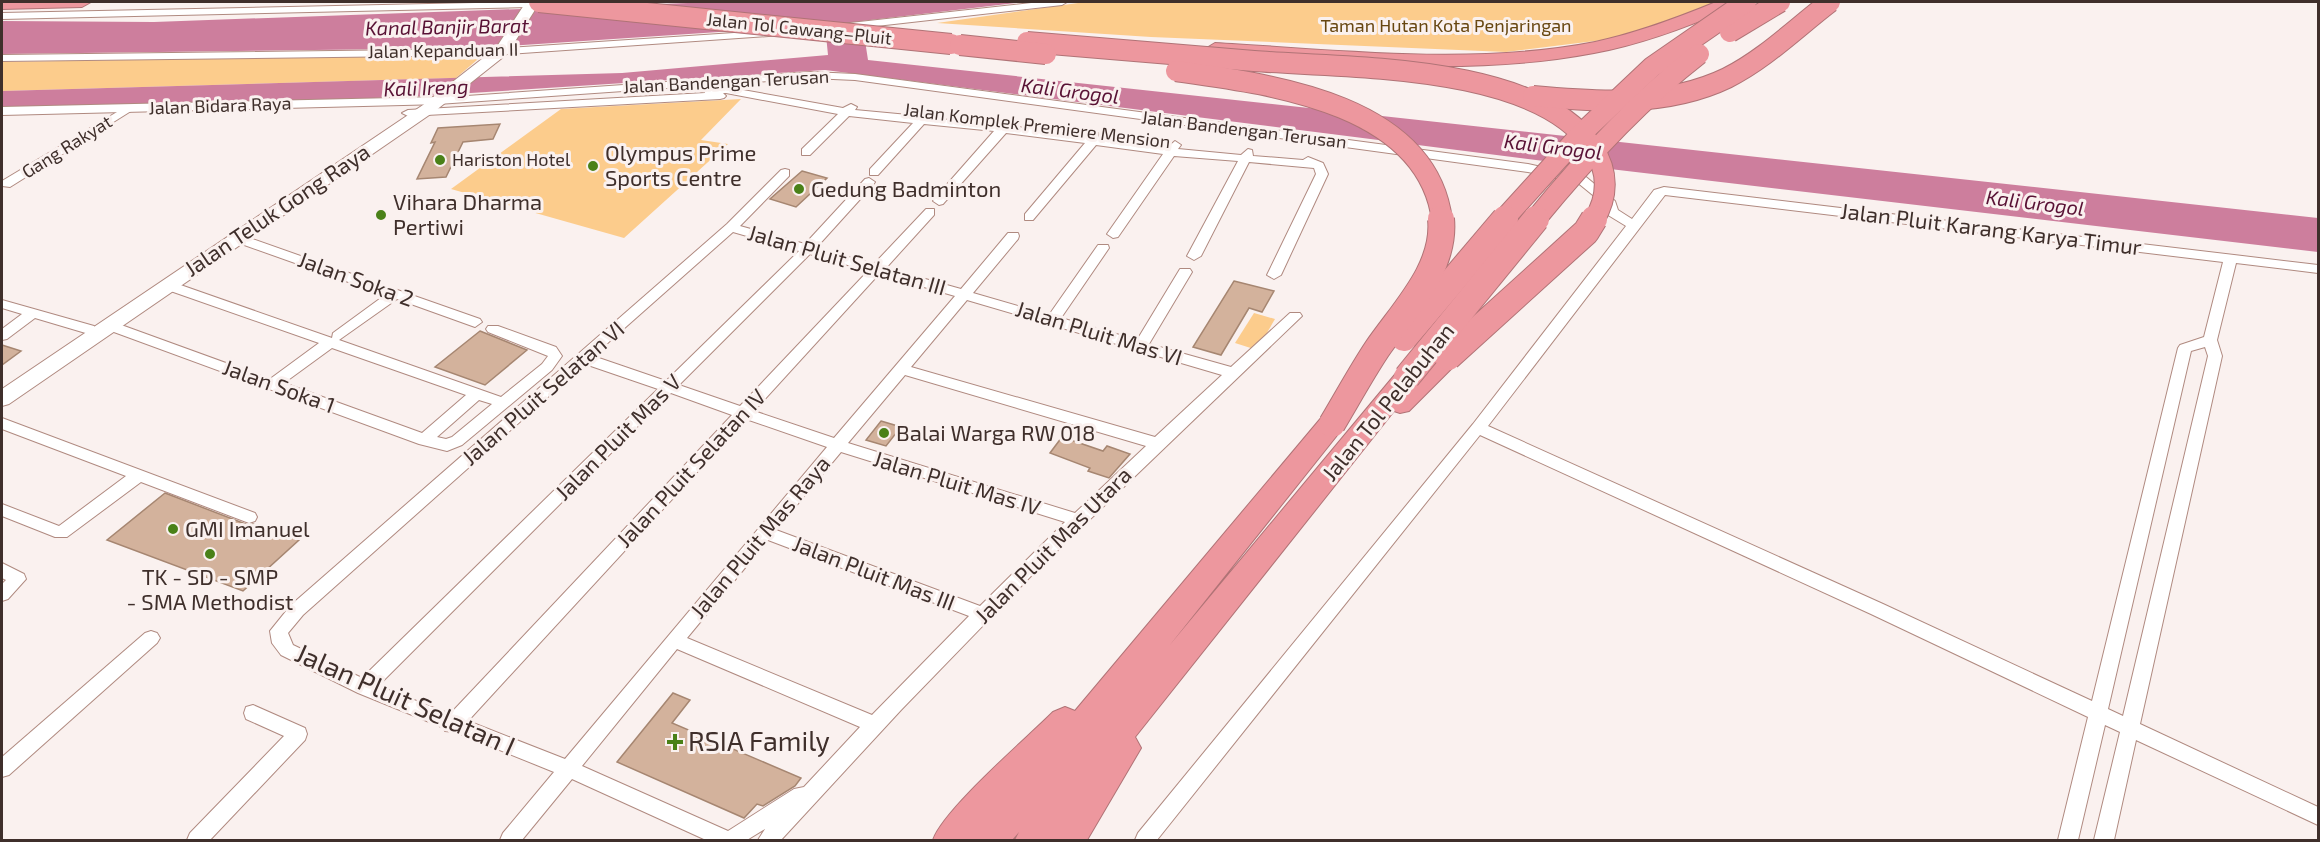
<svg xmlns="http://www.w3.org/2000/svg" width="2320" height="842" viewBox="0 0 2320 842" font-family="'Exo 2',sans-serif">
	<rect width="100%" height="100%" fill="#faf1ef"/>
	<g fill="#fccc8c">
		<path d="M1085,2H1719L1641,31L1603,40L1506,52L1151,37L937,23Z"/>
		<path d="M484,54L456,78L2,91V62Z"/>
		<path d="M741,99L701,140L728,144L624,238L451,189L561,109Z"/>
		<path d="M1254,313L1275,319L1257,350L1235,343Z"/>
	</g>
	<path fill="#cd7e9d" d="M715,2H1024L862,21L868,60L2318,218V252L1576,165L825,70L408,97L2,109V91L622,73L828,55L825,25L476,48L2,54V21L154,22Z"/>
	<g fill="#d3b29c" stroke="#a68671" stroke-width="1.5">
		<path d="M500,124L493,139L463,142L446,177L417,179L435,142L431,143L438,128Z"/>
		<path d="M802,171L827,178L796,207L770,199Z"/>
		<path d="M1234,281L1274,291L1262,312L1249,308L1221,355L1193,347Z"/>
		<path d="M480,331L527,350L485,385L435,367Z"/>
		<path d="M2,345L21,351L2,365Z"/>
		<path d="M881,421L901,427L886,446L866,440Z"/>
		<path d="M1062,437L1103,451L1107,446L1130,454L1109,478L1088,471L1090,468L1050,453Z"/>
		<path d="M165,493L248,525L253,524L299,540L243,591L107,540Z"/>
		<path d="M673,693L690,700L672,723L801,778L795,786L763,806L757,804L744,818L617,762Z"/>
	</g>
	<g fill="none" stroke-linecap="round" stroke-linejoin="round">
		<defs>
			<g id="minor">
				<path d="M523,2L528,5L527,7L2,19V13Z"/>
				<path d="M1040,2H1067L1062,5L841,30L836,27L841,24Z"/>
				<path d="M778,30L783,33L782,35L492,55L2,61V55L492,49Z"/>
				<path d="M811,72L855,74L1528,164L1586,177L1615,201L1618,210L1632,219L1654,190L1664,187L2318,265V273L2236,263L2217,340L2222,356L2140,724L2318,807V825L2136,740L2114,840H2094L2120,732L2105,725L2078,840H2058L2088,717L1871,614L1480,435L1157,840H1135L1138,833L1473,424L1626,226L1608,215L1605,205L1578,183L1528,172L855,80L811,78L438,104L432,101L438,98ZM1665,195L2223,262L2204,337L2180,345L2178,348L2092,701L1883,604L1488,426ZM2205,347L2208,356L2123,716L2108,709L2191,351Z"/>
				<path d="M726,87L843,108L851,104L857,107L855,110L919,116L926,112L932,115L930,118L1000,125L1008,120L1014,123L1011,126L1088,137L1094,132L1098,133L1099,138L1167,148L1175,141L1181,145L1178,149L1241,155L1248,149L1252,150L1253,156L1303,160L1308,157L1323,163L1328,174L1281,275L1274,279L1267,275L1316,174L1314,168L1249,162L1201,256L1194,260L1187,256L1238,161L1174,156L1118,237L1113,238L1107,234L1163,154L1096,145L1033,220H1025V214L1085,143L1006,133L943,204L939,205L933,201L935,198L994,131L924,124L878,175H870V169L913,123L849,116L810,155H802V149L838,114L726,93H723L726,96L724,98L720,99L408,116L402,113L408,110L705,93L704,89Z"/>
				<path d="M127,106L133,109L131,111L10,187L2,186V181Z"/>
				<path d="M785,169L789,170V176L740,226L805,244L865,179L869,178L875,182L873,185L816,248L874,264L926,209H934V215L886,268L961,289L1008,233H1018L1019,236L1018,239L973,293L1049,315L1098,245H1108L1109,248L1061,318L1137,340L1180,269H1190L1192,272L1149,344L1231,367L1290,313H1300L1302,316L1031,576L901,710L781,840H758L765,829L747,840H706L572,779L522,840H500L503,833L554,772L455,732L445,731L444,728L358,693L281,655L272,643L270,631L291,605L727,224L781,170ZM733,232L799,251L666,381L593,356ZM810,254L868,271L740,406L679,385ZM879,274L955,296L834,438L754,411ZM967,300L1222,375L1155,437L911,367ZM585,364L658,389L362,678L293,645L288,633L303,615ZM905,375L1146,446L1075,513L848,443ZM671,393L732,415L450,714L378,686ZM746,419L827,447L565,759L468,721ZM841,452L1065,522L980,606L776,530ZM768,540L969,616L872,715L687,638ZM677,649L860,727L804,787L794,789L728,831L582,766Z"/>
				<path d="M238,234L480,319L482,322L475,327L397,299L339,340L501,397L542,364L548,356L488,332L486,329L488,326H498L556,347L562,356L552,370L462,445L447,451L419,444L103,328L101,325L103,322H113L270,379L319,343L162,288L160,285L162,282H172L332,338L333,333L385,295L233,241L232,238ZM332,348L466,395L422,433L284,383ZM479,400L492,404L452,437L446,439L437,437Z"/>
				<path d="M2,300L94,326L96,329L89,334L35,318L7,339L2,340V329L22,314L2,308Z"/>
				<path d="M2,418L255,513L257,517L255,521L249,523L141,482L67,537H55L2,516V504L59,526L126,476L2,429Z"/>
				<path d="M2,563L24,574L26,579L8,599L2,601V584L6,580L2,578Z"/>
				<path d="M151,631L157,633L160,638L157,643L9,775L2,777V757L145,633Z"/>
				<path d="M253,705L305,728L307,734L305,740L210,840H187L190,833L284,736L246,719L244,713L246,707Z"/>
			</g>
			<path id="tertiary" d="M438,97L445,101L443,104L2,115V107Z"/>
			<path id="secondary" d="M526,2H540L507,54L435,111L9,404L2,406V389L423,105L496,48Z"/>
			<g id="motorway">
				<path d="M2,2H91L82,7L2,9Z"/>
				<path d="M1716,2H1739L1736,6C1690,26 1643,44 1594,53C1469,77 1340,62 1215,55L1205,49L1215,43C1341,50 1471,66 1595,42C1637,33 1677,18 1716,2Z"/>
				<path d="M1448,348L1457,351L1461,357L1457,363L1409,411L1400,413L1394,411L1135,737L1141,748L1087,840H1015L1019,832L1012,840H933C944,809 1026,739 1053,712L1065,707L1075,711L1322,417L1332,414L1342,417L1346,424L1169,646L1398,371L1407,368L1417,372L1439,351Z"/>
			</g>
		</defs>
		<use href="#minor" stroke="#b08a80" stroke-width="2"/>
		<use href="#tertiary" stroke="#b08a80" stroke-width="2"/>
		<use href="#secondary" stroke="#b08a80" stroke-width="2"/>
		<use href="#motorway" stroke="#b07376" stroke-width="2"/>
		<use href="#minor" fill="#fff" fill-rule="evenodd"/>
		<use href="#tertiary" fill="#fff" fill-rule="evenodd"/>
		<use href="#secondary" fill="#fff" fill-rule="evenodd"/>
		<use href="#motorway" fill="#ed979e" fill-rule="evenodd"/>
		<defs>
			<g id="motorway-bridge-far1">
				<path d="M539,2L951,44"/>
				<path d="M1730,32L1780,2"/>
				<path d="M1027,42C1103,48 1178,55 1254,61C1346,68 1537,63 1593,148C1609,172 1608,197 1594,220"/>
				<path d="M960,45L1046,54"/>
				<path d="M1176,71C1269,84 1427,103 1442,220"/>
				<path d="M1533,96C1597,102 1667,107 1727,78C1765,59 1796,28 1830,2"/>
				<path d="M1503,220L1580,135L1652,67L1746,2"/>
				<path d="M1535,220C1584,160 1637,102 1699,54"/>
			</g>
			<g id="motorway-bridge">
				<path d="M1404,338L1505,219"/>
				<path d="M1448,357L1586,232L1594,219"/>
				<path d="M1407,377L1536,219"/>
				<path d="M1332,424C1347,399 1361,373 1377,349C1403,311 1446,269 1441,219"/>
			</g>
		</defs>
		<use href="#motorway-bridge-far1" stroke="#b07376" stroke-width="22" stroke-linecap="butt"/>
		<use href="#motorway-bridge" stroke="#b07376" stroke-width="28" stroke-linecap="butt"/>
		<use href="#motorway-bridge-far1" stroke="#ed979e" stroke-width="20"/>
		<use href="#motorway-bridge" stroke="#ed979e" stroke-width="26"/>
	</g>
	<g fill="#4a8118" stroke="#faf1ef" stroke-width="2">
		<circle cx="440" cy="160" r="6"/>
		<circle cx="593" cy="166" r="6"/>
		<circle cx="799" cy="189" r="6"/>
		<circle cx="381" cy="215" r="6"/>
		<circle cx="884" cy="433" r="6"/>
		<circle cx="173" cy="529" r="6"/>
		<circle cx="210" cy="554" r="6"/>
		<path d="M672 733h6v6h6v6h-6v6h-6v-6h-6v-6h6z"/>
	</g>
	<g text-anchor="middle" stroke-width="6" stroke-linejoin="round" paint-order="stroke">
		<g font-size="18" fill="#674610" stroke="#faf1ef">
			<text x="1446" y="32">Taman Hutan Kota Penjaringan</text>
		</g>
		<g font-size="18" fill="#3f2f2b" stroke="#faf1ef">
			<text transform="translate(799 29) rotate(6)" y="6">Jalan Tol Cawang–Pluit</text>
			<text transform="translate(443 51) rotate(-1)" y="6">Jalan Kepanduan II</text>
			<text transform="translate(726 82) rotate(-3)" y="6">Jalan Bandengan Terusan</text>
			<text transform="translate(220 106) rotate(-2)" y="6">Jalan Bidara Raya</text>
			<text transform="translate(1037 126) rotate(7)" y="6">Jalan Komplek Premiere Mension</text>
			<text transform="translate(1244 130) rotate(7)" y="6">Jalan Bandengan Terusan</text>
			<text transform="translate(67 147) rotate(-32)" y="6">Gang Rakyat</text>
		</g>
		<g font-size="18" fill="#3f2f2b" stroke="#faf1ef" text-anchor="start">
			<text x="452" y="166">Hariston Hotel</text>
		</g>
		<g font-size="20" font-style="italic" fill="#591235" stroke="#faf1ef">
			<text transform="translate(447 27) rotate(-1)" y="7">Kanal Banjir Barat</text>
			<text transform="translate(426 88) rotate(-2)" y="7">Kali Ireng</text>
			<text transform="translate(1070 91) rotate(7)" y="7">Kali Grogol</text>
			<text transform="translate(1553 147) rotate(7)" y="7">Kali Grogol</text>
			<text transform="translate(2035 203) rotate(7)" y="7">Kali Grogol</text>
		</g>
		<g font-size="22" fill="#3f2f2b" stroke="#faf1ef" text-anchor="start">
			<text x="605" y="161">Olympus Prime<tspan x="605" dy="25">Sports Centre</tspan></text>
			<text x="811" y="197">Gedung Badminton</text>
			<text x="393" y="210">Vihara Dharma<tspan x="393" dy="25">Pertiwi</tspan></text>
			<text x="896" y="441">Balai Warga RW 018</text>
			<text x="185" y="537">GMI Imanuel</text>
			<text x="210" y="585" text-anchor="middle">TK - SD - SMP<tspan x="210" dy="25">- SMA Methodist</tspan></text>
		</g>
		<g font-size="22" fill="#3f2f2b" stroke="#faf1ef">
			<text transform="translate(277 210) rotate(-34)" y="8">Jalan Teluk Gong Raya</text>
			<text transform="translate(1991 229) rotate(7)" y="8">Jalan Pluit Karang Karya Timur</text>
			<text transform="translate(847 260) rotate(16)" y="8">Jalan Pluit Selatan III</text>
			<text transform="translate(356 279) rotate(20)" y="8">Jalan Soka 2</text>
			<text transform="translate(1099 333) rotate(17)" y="8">Jalan Pluit Mas VI</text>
			<text transform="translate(279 386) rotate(20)" y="8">Jalan Soka 1</text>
			<text transform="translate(543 393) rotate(-41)" y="8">Jalan Pluit Selatan VI</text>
			<text transform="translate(1388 402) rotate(-51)" y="8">Jalan Tol Pelabuhan</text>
			<text transform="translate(618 437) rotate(-45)" y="8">Jalan Pluit Mas V</text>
			<text transform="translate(691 468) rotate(-47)" y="8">Jalan Pluit Selatan IV</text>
			<text transform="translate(957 483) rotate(17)" y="8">Jalan Pluit Mas IV</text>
			<text transform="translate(760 537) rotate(-50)" y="8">Jalan Pluit Mas Raya</text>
			<text transform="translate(1053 545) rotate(-45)" y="8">Jalan Pluit Mas Utara</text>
			<text transform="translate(874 573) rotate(21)" y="8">Jalan Pluit Mas III</text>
		</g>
		<g font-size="27" fill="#3f2f2b" stroke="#faf1ef">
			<text transform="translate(405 700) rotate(24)" y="9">Jalan Pluit Selatan I</text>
		</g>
		<g font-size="27" fill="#3f2f2b" stroke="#faf1ef" text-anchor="start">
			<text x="688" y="751">RSIA Family</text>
		</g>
	</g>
	<rect width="2320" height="842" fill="none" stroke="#3f2f2b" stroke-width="6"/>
</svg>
